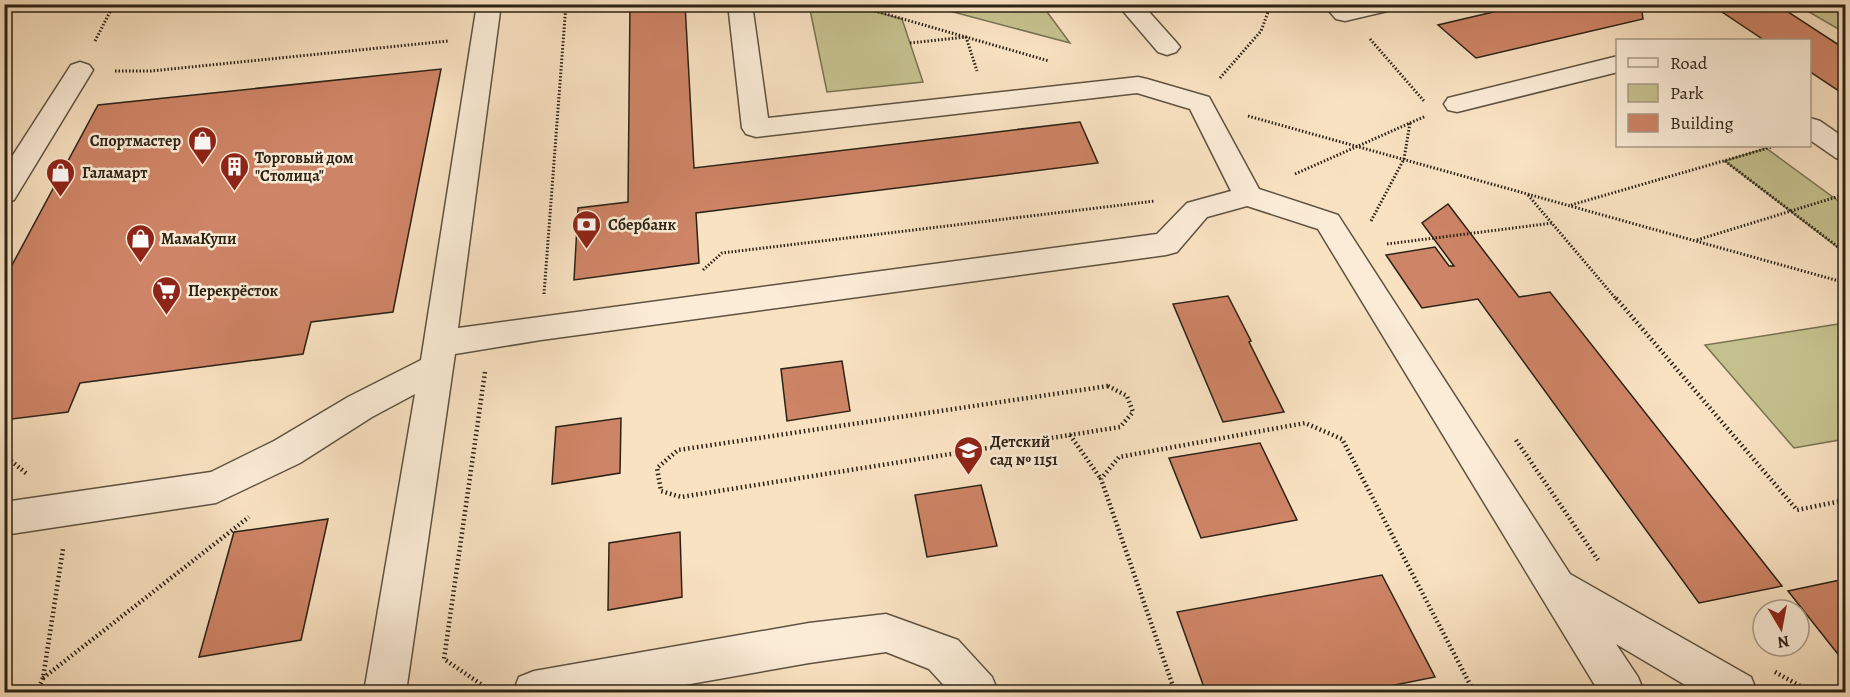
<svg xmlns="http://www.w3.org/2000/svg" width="1850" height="697" viewBox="0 0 1850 697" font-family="Alegreya,serif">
	<rect width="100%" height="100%" fill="#f9e2c2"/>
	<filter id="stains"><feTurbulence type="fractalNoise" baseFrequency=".00333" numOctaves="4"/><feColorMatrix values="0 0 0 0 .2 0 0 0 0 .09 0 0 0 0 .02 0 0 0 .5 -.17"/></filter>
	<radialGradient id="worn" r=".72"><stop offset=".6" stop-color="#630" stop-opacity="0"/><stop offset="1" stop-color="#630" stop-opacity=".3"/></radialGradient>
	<g fill="#c5c18e" stroke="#787252" stroke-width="1.5">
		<path d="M809,5H851L902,19L923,82L827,92Z"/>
		<path d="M927,5H1042L1070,43Z"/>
		<path d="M1797,5H1844L1845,33Z"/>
		<path d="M1766,148L1845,206V253L1725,161Z"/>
		<path d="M1845,323V439L1794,448L1705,345Z"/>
	</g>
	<g fill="#ce8466" stroke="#2b2215" stroke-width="1.5">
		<path d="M630,4H685L694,168L1080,122L1098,163L696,213L699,263L574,280L578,208L628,202Z"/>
		<path d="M1527,4H1641L1643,19L1476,58L1438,25Z"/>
		<path d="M1710,4H1776L1845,49V95L1809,71V40H1764Z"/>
		<path d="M441,69L393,312L311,322L303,354L80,383L68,412L4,420V280L98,105Z"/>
		<path d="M1448,204L1519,297L1550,292L1782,586L1699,603L1478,299L1422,308L1386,255L1435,247L1449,266H1454L1422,223Z"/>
		<path d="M1228,296L1251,341L1249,342L1284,412L1223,422L1173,304Z"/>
		<path d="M842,361L850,411L787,421L781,369Z"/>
		<path d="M621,418L620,473L552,484L556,427Z"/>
		<path d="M1260,443L1297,520L1201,538L1169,458Z"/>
		<path d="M981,485L997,546L927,557L915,495Z"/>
		<path d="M328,519L301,640L199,657L234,532Z"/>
		<path d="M680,532L682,597L608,610L609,543Z"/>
		<path d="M1382,575L1435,677L1355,693H1206L1177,612Z"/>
		<path d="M1845,579V663L1788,591Z"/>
	</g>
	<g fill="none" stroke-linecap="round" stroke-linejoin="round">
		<defs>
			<g id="minor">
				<path d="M477,4H501L458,328L1157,234L1187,203L1231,191L1190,109L1137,93L756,137L746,134L742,128L728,4H752L768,118L1138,77L1147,79L1209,97L1259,189L1338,215L1570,574L1751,677L1757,692H1697L1616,644L1638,677L1644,692H1599L1318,229L1247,206L1207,217L1177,252L1166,255L541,340L455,354L406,692H364L415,394L372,417L300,463L216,503L4,535V502L211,472L274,441L348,397L421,360Z"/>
				<path d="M1117,4H1142L1176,42L1180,47L1176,52L1167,55L1158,52Z"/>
				<path d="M1323,4H1400L1396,9L1345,21L1336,19Z"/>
				<path d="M1618,56V72L1457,112L1448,110L1444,104L1448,98Z"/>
				<path d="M80,62L89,65L93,70L14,200L4,203V169L71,65Z"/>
				<path d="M1810,118L1820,121L1846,139V161L1836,158L1810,140Z"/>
				<path d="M886,614L958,640L992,677L998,692H950L929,669L886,652L809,663L645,692H513L519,677L534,671L809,623Z"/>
			</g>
		</defs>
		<use href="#minor" stroke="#5e5240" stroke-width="3"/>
		<g stroke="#2b2215" stroke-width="3" stroke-dasharray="1.5 2" stroke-linecap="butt">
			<path d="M851,4L1049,61"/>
			<path d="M1370,39L1424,101"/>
			<path d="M95,41L114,4"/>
			<path d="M910,43L966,37L977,71"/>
			<path d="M115,71H151L448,41"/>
			<path d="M1220,78L1261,31L1271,4"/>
			<path d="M1248,116L1846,283"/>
			<path d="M1410,123L1426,116"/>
			<path d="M1725,161L1846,253"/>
			<path d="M1295,174L1410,123L1404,159L1371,221"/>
			<path d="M1528,195L1617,300"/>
			<path d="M1571,205L1775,146"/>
			<path d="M1697,240L1846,194"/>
			<path d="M1387,244L1553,223"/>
			<path d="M703,270L722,253L1155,201"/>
			<path d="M544,294L566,4"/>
		</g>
		<g stroke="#2b2215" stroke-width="4.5" stroke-dasharray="1.5 3" stroke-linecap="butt">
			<path d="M1616,298L1797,510L1846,500"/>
			<path d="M485,372L444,659L491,691"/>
			<path d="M1108,386L1127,396L1133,412L1120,427L681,497L661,491L657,468L678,450Z"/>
			<path d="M1070,435L1101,479"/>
			<path d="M1516,440L1598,560"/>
			<path d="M4,455L27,474"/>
			<path d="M1775,672L1811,692"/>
			<path d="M43,678L249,517"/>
			<path d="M37,692L43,678L63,549"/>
			<path d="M1175,692L1101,479L1119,457L1305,423L1342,439L1474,692"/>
		</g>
		<use href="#minor" fill="#fbecd7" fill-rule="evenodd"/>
	</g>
	<defs>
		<symbol id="shop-pin" viewBox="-11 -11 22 30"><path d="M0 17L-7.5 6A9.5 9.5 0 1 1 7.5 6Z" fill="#8f2418" stroke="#fbecd7"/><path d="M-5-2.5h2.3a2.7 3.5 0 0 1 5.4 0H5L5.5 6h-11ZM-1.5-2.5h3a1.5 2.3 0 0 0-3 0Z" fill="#fff"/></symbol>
		<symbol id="building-pin" viewBox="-11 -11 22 30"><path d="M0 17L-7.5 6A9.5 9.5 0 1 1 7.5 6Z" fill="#8f2418" stroke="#fbecd7"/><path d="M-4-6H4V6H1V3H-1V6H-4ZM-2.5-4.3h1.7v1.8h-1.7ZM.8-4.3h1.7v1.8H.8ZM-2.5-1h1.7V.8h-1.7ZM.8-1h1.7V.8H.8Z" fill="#fff"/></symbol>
		<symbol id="bank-pin" viewBox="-11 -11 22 30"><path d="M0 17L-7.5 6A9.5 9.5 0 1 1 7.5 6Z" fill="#8f2418" stroke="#fbecd7"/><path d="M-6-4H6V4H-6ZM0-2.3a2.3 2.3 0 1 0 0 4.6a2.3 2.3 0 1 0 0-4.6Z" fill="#fff"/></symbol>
		<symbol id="supermarket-pin" viewBox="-11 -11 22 30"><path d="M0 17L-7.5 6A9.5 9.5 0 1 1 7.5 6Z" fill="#8f2418" stroke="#fbecd7"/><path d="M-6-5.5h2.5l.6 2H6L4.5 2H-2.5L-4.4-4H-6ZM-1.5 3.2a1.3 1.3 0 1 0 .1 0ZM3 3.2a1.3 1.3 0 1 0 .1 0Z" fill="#fff"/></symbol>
		<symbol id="school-pin" viewBox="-11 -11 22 30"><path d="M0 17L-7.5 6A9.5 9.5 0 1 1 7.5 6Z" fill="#8f2418" stroke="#fbecd7"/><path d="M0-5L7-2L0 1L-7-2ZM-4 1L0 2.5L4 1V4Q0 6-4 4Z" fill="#fff"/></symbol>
	</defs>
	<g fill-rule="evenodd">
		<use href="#shop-pin" x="186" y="124" width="33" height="45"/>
		<use href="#building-pin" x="218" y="150" width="33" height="45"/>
		<use href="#shop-pin" x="44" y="156" width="33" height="45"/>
		<use href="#bank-pin" x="570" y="208" width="33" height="45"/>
		<use href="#shop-pin" x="124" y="222" width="33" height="45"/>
		<use href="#supermarket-pin" x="150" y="274" width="33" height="45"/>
		<use href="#school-pin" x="952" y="434" width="33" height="45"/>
	</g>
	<g text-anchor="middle" stroke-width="5" stroke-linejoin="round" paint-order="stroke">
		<g font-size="16" font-weight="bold" fill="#2b2215" stroke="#fbecd7" text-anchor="start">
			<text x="181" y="146" text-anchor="end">Спортмастер</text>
			<text x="255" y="163">Торговый дом<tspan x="255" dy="18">"Столица"</tspan></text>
			<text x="82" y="178">Галамарт</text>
			<text x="608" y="230">Сбербанк</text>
			<text x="161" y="244">МамаКупи</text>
			<text x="188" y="296">Перекрёсток</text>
			<text x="990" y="447">Детский<tspan x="990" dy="18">сад № 1151</tspan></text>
		</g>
	</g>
	<rect width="1850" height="697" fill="none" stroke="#f9e2c2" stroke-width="24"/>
	<rect x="6" y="6" width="1838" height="685" fill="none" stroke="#2b2215" stroke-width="3"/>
	<rect x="12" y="12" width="1826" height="673" fill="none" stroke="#2b2215" stroke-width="1.5"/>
	<rect x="1616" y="39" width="195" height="108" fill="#fbecd7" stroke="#a89b89" stroke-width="1.5"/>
	<rect x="1628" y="58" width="30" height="9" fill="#fbecd7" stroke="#a89b89" stroke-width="1.5"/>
	<text x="1670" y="69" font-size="18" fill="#2b2215">Road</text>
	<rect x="1628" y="84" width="30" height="18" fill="#c5c18e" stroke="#a89b89" stroke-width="1.5"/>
	<text x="1670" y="99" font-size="18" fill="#2b2215">Park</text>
	<rect x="1628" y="114" width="30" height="18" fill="#ce8466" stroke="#a89b89" stroke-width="1.5"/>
	<text x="1670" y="129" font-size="18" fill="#2b2215">Building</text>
	<g transform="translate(1781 628) rotate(170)"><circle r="28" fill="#fbecd7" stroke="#a89b89" stroke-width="1.5"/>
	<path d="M0-4.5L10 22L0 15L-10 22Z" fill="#8f2418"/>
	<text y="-9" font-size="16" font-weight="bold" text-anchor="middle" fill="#2b2215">N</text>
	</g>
	<rect width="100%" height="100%" filter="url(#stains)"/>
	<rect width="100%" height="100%" fill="url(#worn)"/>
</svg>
